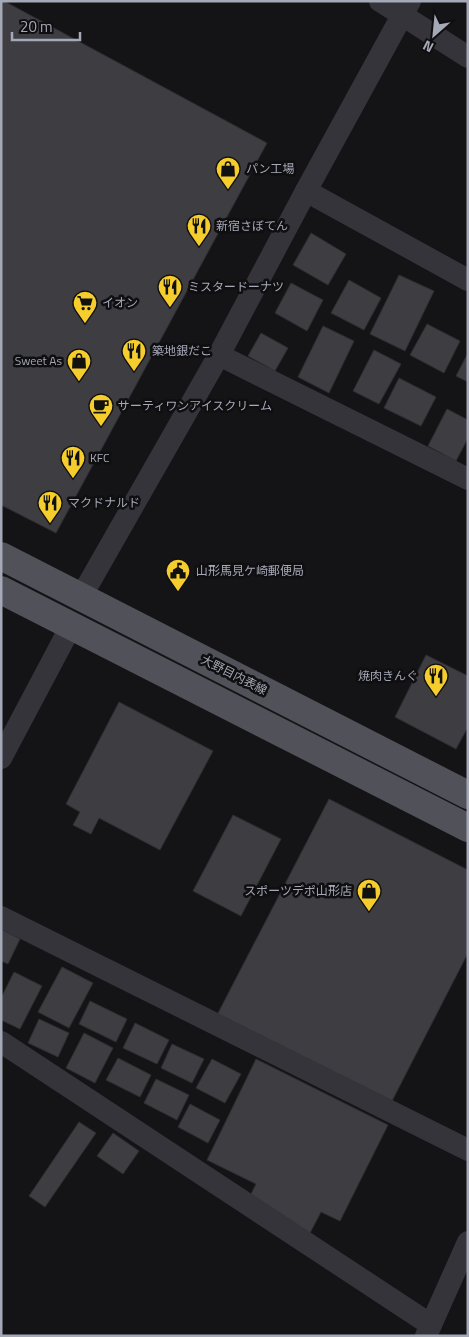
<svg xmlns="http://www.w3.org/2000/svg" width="469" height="1337" viewBox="0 0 469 1337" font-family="'Titillium Web','Noto Sans JP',sans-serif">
	<rect width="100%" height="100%" fill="#141315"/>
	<g fill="#3e3d42" stroke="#2e2d31">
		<path d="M1,1H4L267,143L56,533L1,505Z"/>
		<path d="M311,233L346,254L328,285L293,265Z"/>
		<path d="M399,275L434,291L405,351L370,334Z"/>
		<path d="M349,280L381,298L364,330L331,313Z"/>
		<path d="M291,283L323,300L307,331L275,313Z"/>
		<path d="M427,324L460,341L444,373L410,355Z"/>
		<path d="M323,326L354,341L329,393L298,377Z"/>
		<path d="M261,333L288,348L275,371L248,356Z"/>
		<path d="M374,350L401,364L379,404L353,391Z"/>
		<path d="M468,353V382L456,376Z"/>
		<path d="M399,378L436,397L421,426L384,408Z"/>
		<path d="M447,409L468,420V438L456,461L428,446Z"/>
		<path d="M426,655L468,676V727L456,749L395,717Z"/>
		<path d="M119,702L213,751L160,850L99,818L91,834L73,825L80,812L66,804Z"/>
		<path d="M329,799L468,870V953L392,1101L217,1015Z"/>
		<path d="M233,815L281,839L241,916L193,891Z"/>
		<path d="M1,929L20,939L8,964L1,961Z"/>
		<path d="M62,967L93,983L69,1028L38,1012Z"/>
		<path d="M14,972L42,986L20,1029L1,1020V998Z"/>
		<path d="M90,1001L127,1019L116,1042L79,1024Z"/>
		<path d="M39,1019L69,1033L58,1057L28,1043Z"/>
		<path d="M135,1023L169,1040L157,1064L123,1048Z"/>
		<path d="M84,1033L113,1048L95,1083L66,1068Z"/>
		<path d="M172,1044L204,1059L192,1083L161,1068Z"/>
		<path d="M118,1058L151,1075L140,1097L106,1080Z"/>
		<path d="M212,1059L241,1074L225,1103L196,1088Z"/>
		<path d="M256,1059L388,1125L340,1221L321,1212L310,1233L247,1202L256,1184L207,1160Z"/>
		<path d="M156,1079L189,1095L177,1120L144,1103Z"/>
		<path d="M190,1104L220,1120L208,1143L178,1127Z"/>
		<path d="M79,1122L96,1133L45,1207L29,1196Z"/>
		<path d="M113,1133L139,1151L123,1174L97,1156Z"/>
	</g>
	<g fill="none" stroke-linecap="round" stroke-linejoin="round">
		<g stroke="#34343a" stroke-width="22">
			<path d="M380,1L468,57"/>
			<path d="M306,191L468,280"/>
			<path d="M219,355L468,479"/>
			<path d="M81,597L219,355L306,191L410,1"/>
			<path d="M1,758L71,626"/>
			<path d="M1,917L468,1150"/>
			<path d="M1,1042L431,1325"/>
			<path d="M426,1336L468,1242"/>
		</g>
		<g stroke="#505159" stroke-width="28">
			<path d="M1,556L468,795"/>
			<path d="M1,590L468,828"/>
		</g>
	</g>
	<defs>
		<symbol id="shop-pin" viewBox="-11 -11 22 30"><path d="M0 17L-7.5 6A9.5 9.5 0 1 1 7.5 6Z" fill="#f5cd2c" stroke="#0f0e10"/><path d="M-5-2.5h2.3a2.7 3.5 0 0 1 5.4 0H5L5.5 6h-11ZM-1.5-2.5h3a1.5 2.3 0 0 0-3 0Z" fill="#111"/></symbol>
		<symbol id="restaurant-pin" viewBox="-11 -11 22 30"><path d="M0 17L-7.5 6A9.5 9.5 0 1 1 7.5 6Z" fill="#f5cd2c" stroke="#0f0e10"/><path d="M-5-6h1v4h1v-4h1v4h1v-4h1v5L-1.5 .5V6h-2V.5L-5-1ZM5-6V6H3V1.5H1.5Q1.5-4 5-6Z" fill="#111"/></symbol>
		<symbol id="supermarket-pin" viewBox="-11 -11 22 30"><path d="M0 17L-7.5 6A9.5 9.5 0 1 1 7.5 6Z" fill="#f5cd2c" stroke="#0f0e10"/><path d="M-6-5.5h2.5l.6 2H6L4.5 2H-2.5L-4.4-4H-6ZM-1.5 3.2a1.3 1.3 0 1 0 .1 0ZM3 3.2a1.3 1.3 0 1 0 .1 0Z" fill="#111"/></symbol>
		<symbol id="cafe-pin" viewBox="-11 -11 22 30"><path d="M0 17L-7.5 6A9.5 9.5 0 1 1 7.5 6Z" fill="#f5cd2c" stroke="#0f0e10"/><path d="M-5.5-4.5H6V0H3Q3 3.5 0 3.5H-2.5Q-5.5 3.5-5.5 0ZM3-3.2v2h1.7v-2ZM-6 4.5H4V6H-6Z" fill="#111"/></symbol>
		<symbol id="civic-pin" viewBox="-11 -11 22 30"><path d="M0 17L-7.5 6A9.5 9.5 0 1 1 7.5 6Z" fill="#f5cd2c" stroke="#0f0e10"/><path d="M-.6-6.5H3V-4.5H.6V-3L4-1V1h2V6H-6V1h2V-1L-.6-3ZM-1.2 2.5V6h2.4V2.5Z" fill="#111"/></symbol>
	</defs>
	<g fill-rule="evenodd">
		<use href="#shop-pin" x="214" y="155" width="28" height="38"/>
		<use href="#restaurant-pin" x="185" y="212" width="28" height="38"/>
		<use href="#restaurant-pin" x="156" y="273" width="28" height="38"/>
		<use href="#supermarket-pin" x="71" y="289" width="28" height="38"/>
		<use href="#restaurant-pin" x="120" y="337" width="28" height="38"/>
		<use href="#shop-pin" x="65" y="347" width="28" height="38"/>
		<use href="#cafe-pin" x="87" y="392" width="28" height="38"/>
		<use href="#restaurant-pin" x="59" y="444" width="28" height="38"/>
		<use href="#restaurant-pin" x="36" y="489" width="28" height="38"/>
		<use href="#civic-pin" x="164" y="557" width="28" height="38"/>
		<use href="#restaurant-pin" x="422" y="662" width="28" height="38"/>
		<use href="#shop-pin" x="355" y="877" width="28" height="38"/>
	</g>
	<g text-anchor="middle" stroke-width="5" stroke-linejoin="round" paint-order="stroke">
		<g font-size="12" fill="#a5a8b6" stroke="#0f0e10" text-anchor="start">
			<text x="246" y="173">パン工場</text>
			<text x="216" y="230">新宿さぼてん</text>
			<text x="188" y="291">ミスタードーナツ</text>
			<text x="102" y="307">イオン</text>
			<text x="152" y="355">築地銀だこ</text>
			<text x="62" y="365" text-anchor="end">Sweet As</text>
			<text x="118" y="410">サーティワンアイスクリーム</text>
			<text x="90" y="462">KFC</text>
			<text x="68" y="507">マクドナルド</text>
			<text x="196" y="575">山形馬見ケ崎郵便局</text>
			<text x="418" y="680" text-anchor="end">焼肉きんぐ</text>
			<text x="352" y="895" text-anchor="end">スポーツデポ山形店</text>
		</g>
		<g font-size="12" fill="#a5a8b6" stroke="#0f0e10">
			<text transform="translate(234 675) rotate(27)" y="4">大野目内表線</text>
		</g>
	</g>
	<rect width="469" height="1337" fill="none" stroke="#a5a8b6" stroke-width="5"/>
	<g transform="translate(434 35) rotate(207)" stroke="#0f0e10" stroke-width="4" paint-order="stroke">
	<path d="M0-4L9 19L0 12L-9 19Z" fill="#a5a8b6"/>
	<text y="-8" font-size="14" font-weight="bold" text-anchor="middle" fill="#a5a8b6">N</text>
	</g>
	<path d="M12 32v8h68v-8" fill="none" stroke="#a5a8b6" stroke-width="2.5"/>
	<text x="20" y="32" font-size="15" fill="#a5a8b6" stroke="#0f0e10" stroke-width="4" paint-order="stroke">20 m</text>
</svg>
